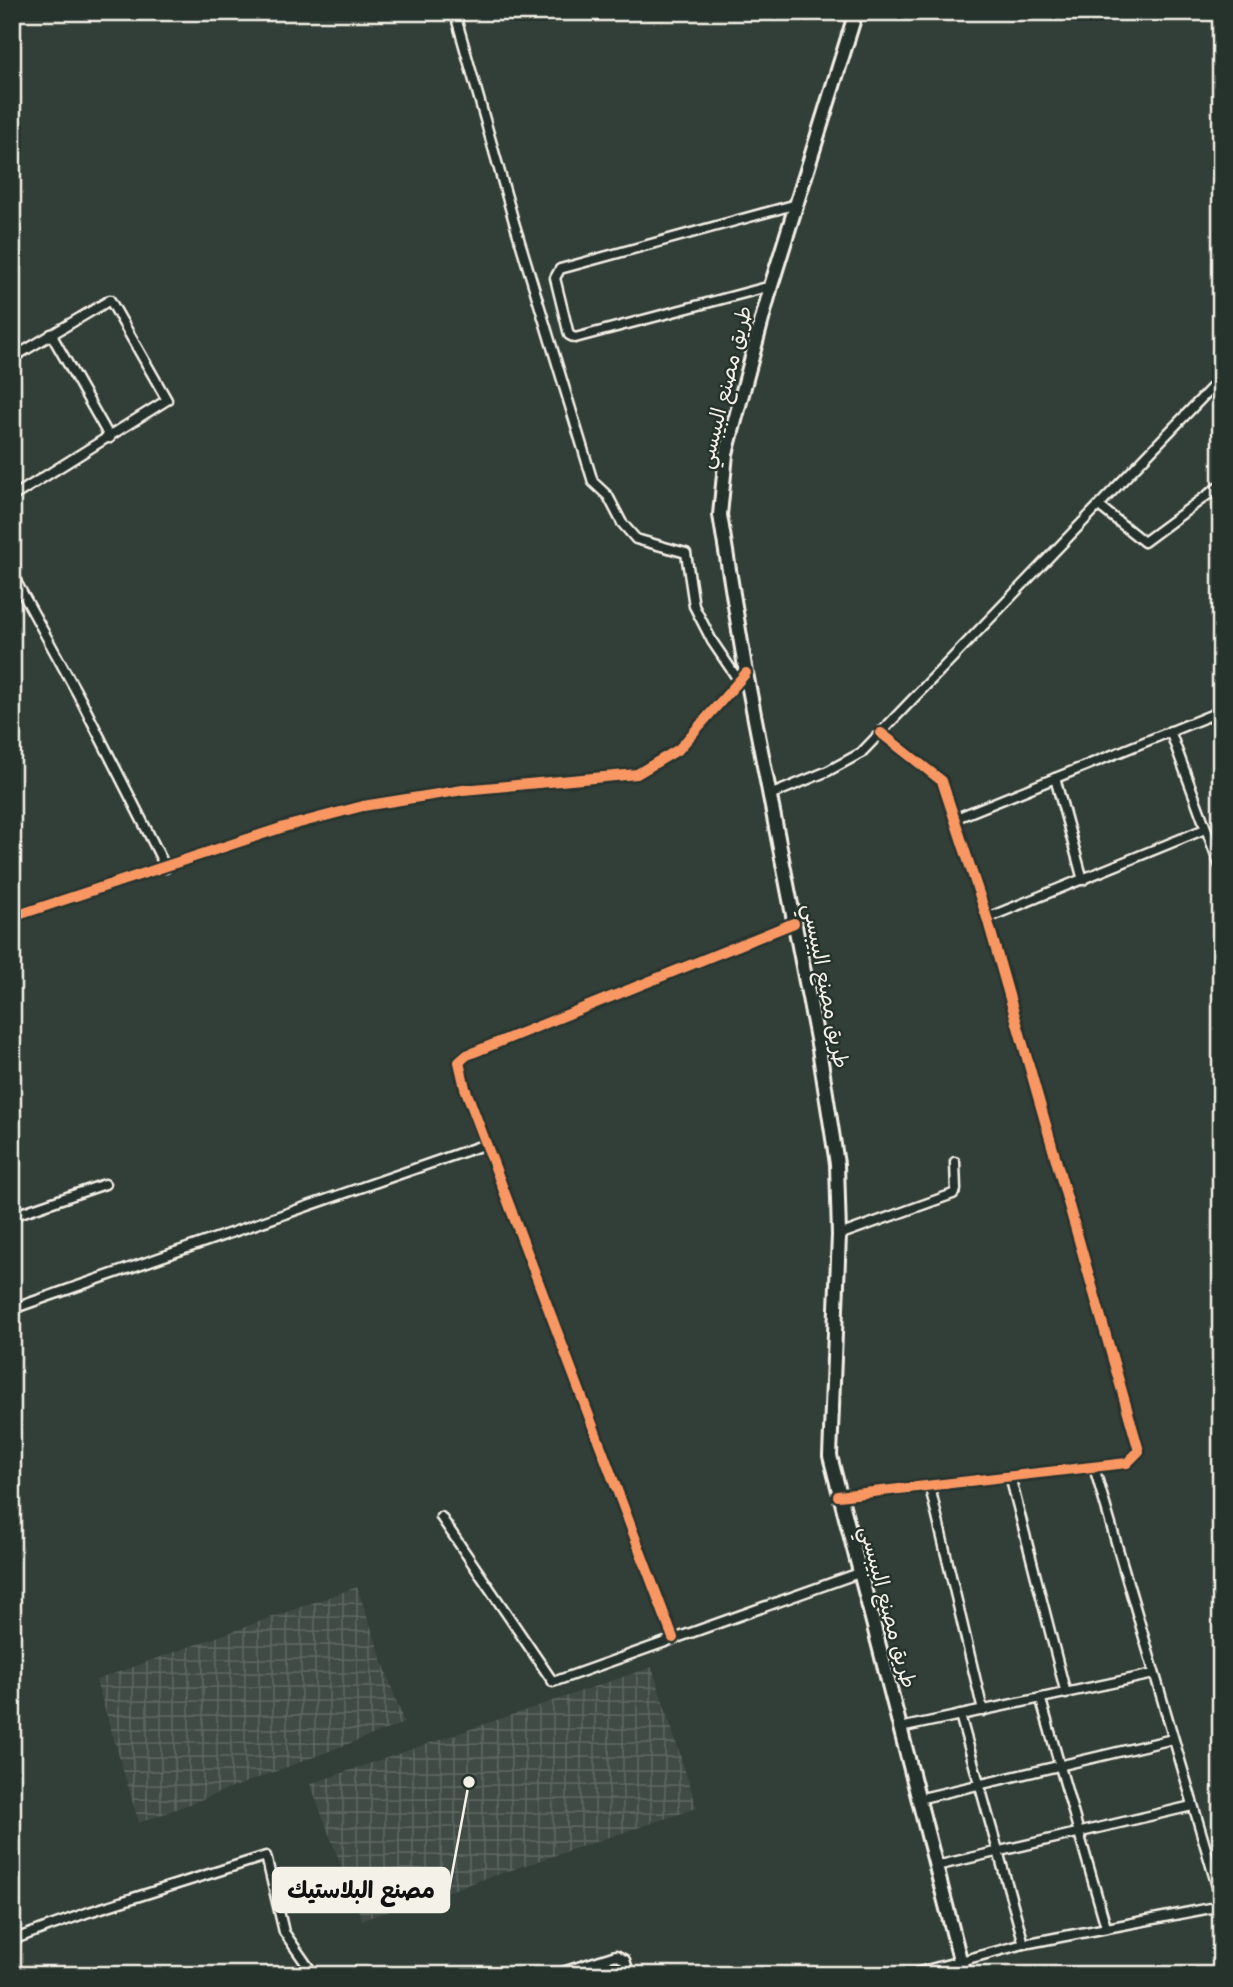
<svg xmlns="http://www.w3.org/2000/svg" width="1233" height="1987" viewBox="0 0 1233 1987" font-family="'Balsamiq Sans','Playpen Sans Arabic',sans-serif">
	<defs>
		<pattern id="industrial-grid" width="8" height="8" patternUnits="userSpaceOnUse" patternTransform="scale(1.75)"><rect width="8" height="8" fill="#404b44"/><path d="M0 4h8M4 0v8" fill="none" stroke="#5c655f"/></pattern>
	</defs>
	<rect width="100%" height="100%" fill="#323e38"/>
	<filter id="ink" filterUnits="userSpaceOnUse"><feTurbulence type="fractalNoise" baseFrequency=".0143" numOctaves="2"/><feDisplacementMap in="SourceGraphic" scale="14" xChannelSelector="R" yChannelSelector="G"/><feConvolveMatrix kernelMatrix="1 2 1 2 8 2 1 2 1" color-interpolation-filters="sRGB"/></filter>
	<g filter="url(#ink)">
		<g fill="url(#industrial-grid)">
			<path d="M357,1587L404,1723L139,1823L96,1680Z"/>
			<path d="M652,1667L697,1808L362,1920L310,1784Z"/>
		</g>
		<g fill="none" stroke-linecap="round" stroke-linejoin="round">
			<defs>
				<g id="street">
					<path d="M455,14L514,222L593,482L608,496L622,523L636,539L686,553L694,606L712,641L739,681"/>
					<path d="M771,286L575,338L569,335L555,278L560,269L797,204"/>
					<path d="M51,334L110,438"/>
					<path d="M12,358L110,300L167,400L12,497"/>
					<path d="M1099,506L1144,542L1221,485"/>
					<path d="M12,574L81,700L166,868"/>
					<path d="M1170,731L1221,869"/>
					<path d="M1055,778L1083,880"/>
					<path d="M770,795L828,771L861,753L1221,378"/>
					<path d="M954,819L1221,711"/>
					<path d="M12,917L284,827L363,806L463,790L637,774L679,749L746,673"/>
					<path d="M987,918L1205,829"/>
					<path d="M12,1216L105,1184"/>
					<path d="M839,1235L953,1194L956,1190L955,1162"/>
					<path d="M12,1309L486,1144"/>
					<path d="M1094,1467L1221,1900"/>
					<path d="M1010,1476L1066,1694"/>
					<path d="M930,1487L983,1711"/>
					<path d="M838,1496L1127,1463L1139,1451L987,918L942,781L881,733"/>
					<path d="M441,1517L553,1682L859,1573"/>
					<path d="M673,1638L465,1088L459,1062L467,1055L794,923"/>
					<path d="M1041,1700L1106,1927"/>
					<path d="M960,1715L1024,1944"/>
					<path d="M900,1728L1154,1674"/>
					<path d="M918,1799L1173,1739"/>
					<path d="M936,1866L1192,1806"/>
					<path d="M12,1940L89,1912L266,1856L284,1932L314,1975"/>
					<path d="M553,1975L616,1955L625,1960L630,1975"/>
					<path d="M908,1975L1024,1944L1221,1906"/>
				</g>
				<path id="secondary" d="M856,12L771,286L726,454L720,515L746,673L819,1049L837,1164L839,1235L830,1456L964,1975"/>
			</defs>
			<use href="#street" stroke="#f4f1e8" stroke-width="13"/>
			<use href="#secondary" stroke="#f4f1e8" stroke-width="18"/>
			<use href="#street" stroke="#26332d" stroke-width="8"/>
			<use href="#secondary" stroke="#26332d" stroke-width="12"/>
			<defs>
				<g id="cycleway">
					<path d="M12,917L284,827L363,806L463,790L637,774L679,749L746,673"/>
					<path d="M838,1496L1127,1463L1139,1451L987,918L942,781L881,733"/>
					<path d="M673,1638L465,1088L459,1062L467,1055L794,923"/>
				</g>
			</defs>
			<use href="#cycleway" stroke="#26332d" stroke-width="15"/>
			<use href="#cycleway" stroke="#f99763" stroke-width="10"/>
		</g>
	</g>
	<g text-anchor="middle" stroke-width="5" stroke-linejoin="round" paint-order="stroke">
		<g font-size="21" fill="#f4f1e8" stroke="#26332d">
			<text transform="translate(725 387) rotate(-76)" y="7">طريق مصنع البيبسي</text>
			<text transform="translate(826 986) rotate(79)" y="7">طريق مصنع البيبسي</text>
			<text transform="translate(888 1607) rotate(75)" y="7">طريق مصنع البيبسي</text>
		</g>
	</g>
	<path fill="none" stroke="#f4f1e8" stroke-width="2.5" d="M469 1782L449 1890"/>
	<circle fill="#f4f1e8" stroke="#26332d" stroke-width="2.5" cx="469" cy="1782" r="7"/>
	<rect fill="#f4f1e8" stroke="#f4f1e8" stroke-width="2.5" x="273" y="1868" width="176" height="44" rx="7"/>
	<g font-size="23" text-anchor="middle" font-weight="bold" fill="#111">
		<text x="361" y="1898">مصنع البلاستيك</text>
	</g>
	<rect width="1233" height="1987" fill="none" stroke="#26332d" stroke-width="42"/>
	<rect x="21" y="21" width="1191" height="1945" fill="none" stroke="#f4f1e8" stroke-width="2.5" filter="url(#ink)"/>
</svg>
